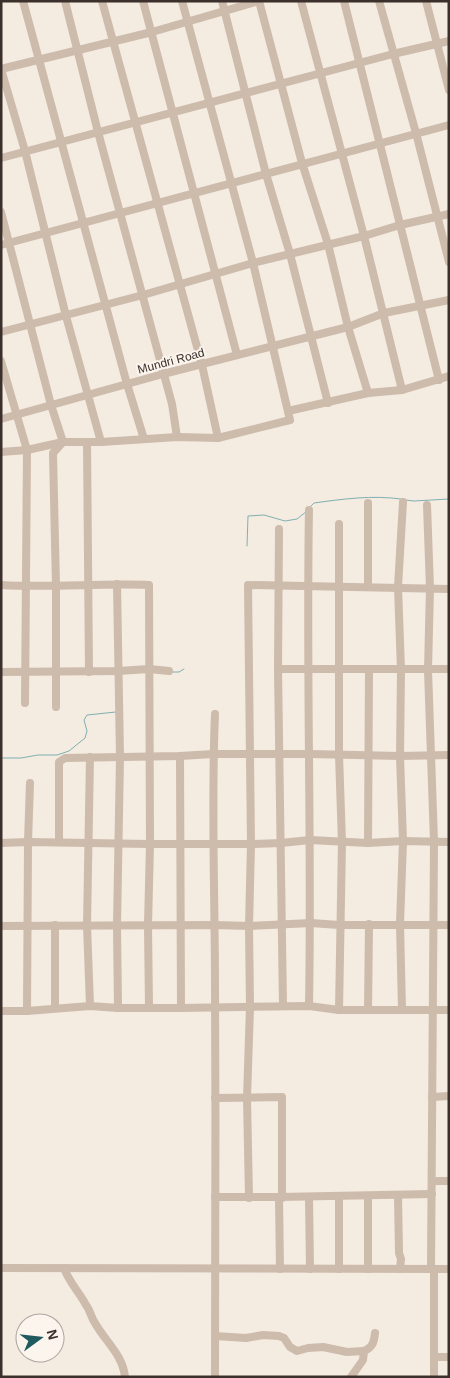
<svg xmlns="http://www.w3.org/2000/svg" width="450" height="1378" viewBox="0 0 450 1378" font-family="Arial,sans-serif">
	<rect width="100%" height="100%" fill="#f4ebe1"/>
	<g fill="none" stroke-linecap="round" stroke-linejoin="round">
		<g stroke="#7fb0b2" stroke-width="1">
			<path d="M405,500L414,501L449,499"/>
			<path d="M309,508L314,503C343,499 372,495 401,499"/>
			<path d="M247,546L248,516L264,515L285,521L297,519L307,511"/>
			<path d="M173,672H179L184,669"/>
			<path d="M1,758H21L38,755H57L69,751L85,738L87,731L84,720L87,715L116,712"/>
		</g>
		<g stroke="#cdbbac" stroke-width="8">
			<path d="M23,1L127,384L144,439"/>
			<path d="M65,1L98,132L172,404L177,437"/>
			<path d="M102,1L202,365L218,438"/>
			<path d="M143,1L237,355"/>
			<path d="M222,1L266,174L290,254L328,403"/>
			<path d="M259,1L302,163L328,244L348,327L368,393"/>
			<path d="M301,1L364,236L402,390"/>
			<path d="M344,1L439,380"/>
			<path d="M379,1L416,133L449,262"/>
			<path d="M426,1L449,90"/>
			<path d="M1,69L25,151L66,316L101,442"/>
			<path d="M1,69L152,32L259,1"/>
			<path d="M1,158L393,54L449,41"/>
			<path d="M1,212L51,405L63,442L53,453L56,586V707"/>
			<path d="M1,245L449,125"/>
			<path d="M1,332L143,295L253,263L364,236L400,225L449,214"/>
			<path d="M1,361L27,450L25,703"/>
			<path d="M288,411L368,393L402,390L449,376"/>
			<path d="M1,419L163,374L348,327L384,313L449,300"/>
			<path d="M87,442L89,672"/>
			<path d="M1,452L27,450L63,442H101L177,437L218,438L290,420L253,263L182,1"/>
			<path d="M427,505L430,588L428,670L434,841L431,1269"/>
			<path d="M309,510C306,675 312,841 309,1006"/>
			<path d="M279,529L278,669L283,1006"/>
			<path d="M117,584L120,757L117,926L118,1008"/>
			<path d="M1,585C51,588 100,583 149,585L150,844L148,925L149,1008"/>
			<path d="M368,587V503"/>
			<path d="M278,669H449"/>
			<path d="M1,672L118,671L149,669L169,671"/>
			<path d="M180,756L181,1008"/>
			<path d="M59,842V762L65,758L180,756L213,754H310L400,756L449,755"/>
			<path d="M1,843L28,842L150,844H251L281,843L310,840L368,843L403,841L449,842"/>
			<path d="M368,843L369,670"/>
			<path d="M1,926L215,925L249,926L311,923L339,925H449"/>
			<path d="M90,1006L87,925L90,757"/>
			<path d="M55,1008V925"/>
			<path d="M339,1010L342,842L339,755V524"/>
			<path d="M368,1010L369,924"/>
			<path d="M402,1010L400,924L403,841L400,756L401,670L398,587L403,502"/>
			<path d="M1,1011H27L90,1006L118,1008H181L309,1006L339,1010H449"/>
			<path d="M27,1011L28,842L30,783"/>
			<path d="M432,1097L449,1096"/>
			<path d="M215,1098L282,1097V1198"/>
			<path d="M432,1181H449"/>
			<path d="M398,1195L399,1253L401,1259L400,1269"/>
			<path d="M215,1197H279"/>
			<path d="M309,1197L310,1269"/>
			<path d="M249,1198L247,1098L250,1007L249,926L251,844L248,585L449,589"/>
			<path d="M1,1268L449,1269"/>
			<path d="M64,1268C69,1282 79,1292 86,1305C90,1310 91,1317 95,1323C105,1341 123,1355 125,1377"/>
			<path d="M280,1269L279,1197L432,1194"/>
			<path d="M339,1269V1196"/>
			<path d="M368,1269V1196"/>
			<path d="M434,1269V1377"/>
			<path d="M215,1336L246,1338L263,1335L279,1336L284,1338L290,1347L297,1351L308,1348L323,1347L347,1352L364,1351"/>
			<path d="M434,1357H449"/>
			<path d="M215,1377C215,1247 216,1117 215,987C215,896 211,805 215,714"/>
			<path d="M351,1377L363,1360L364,1351C373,1347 374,1342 375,1333"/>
		</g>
	</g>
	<g text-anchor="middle" stroke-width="4" stroke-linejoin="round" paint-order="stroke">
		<g font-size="12" fill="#3b302b" stroke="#fbf5ee">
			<text transform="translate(171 361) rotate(-15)" y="4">Mundri Road</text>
		</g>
	</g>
	<rect width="450" height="1378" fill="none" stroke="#3b302b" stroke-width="5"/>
	<g transform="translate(40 1338) rotate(75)"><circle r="24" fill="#fbf5ee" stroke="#aea6a0"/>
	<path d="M0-4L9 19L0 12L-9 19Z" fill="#1f5a5e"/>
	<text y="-8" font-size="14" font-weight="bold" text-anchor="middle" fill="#3b302b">N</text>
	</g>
</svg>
